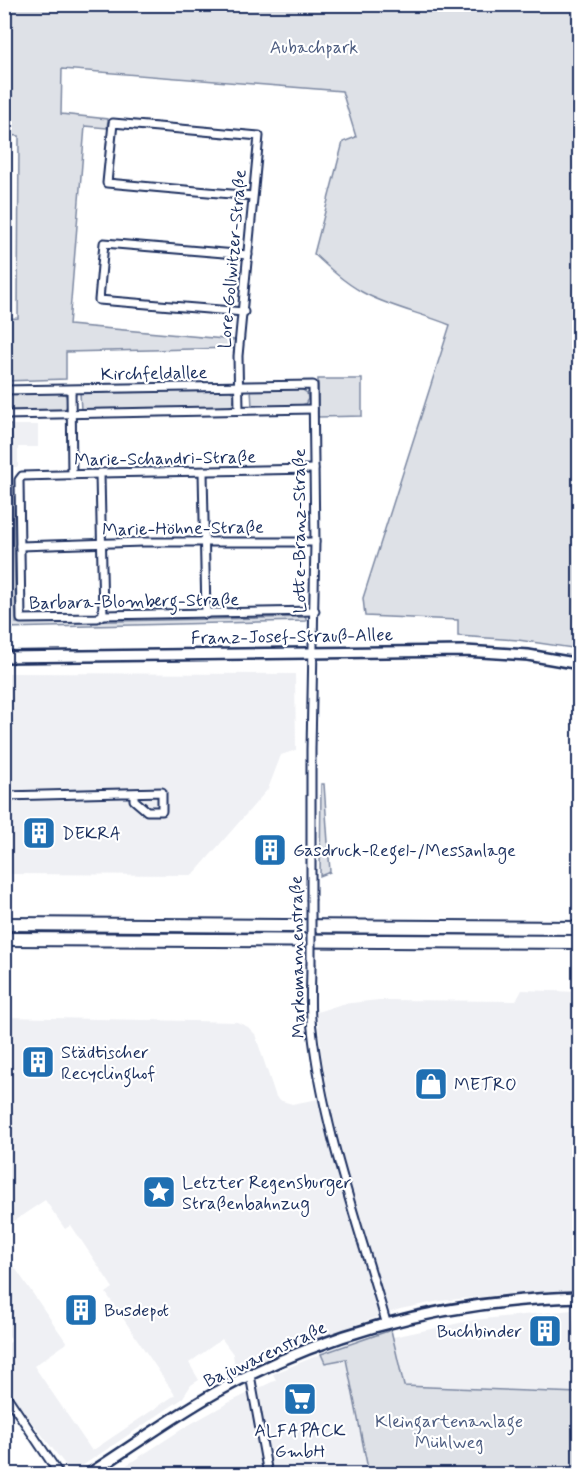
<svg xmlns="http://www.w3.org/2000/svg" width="584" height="1479" viewBox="0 0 584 1479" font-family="Mynerve,sans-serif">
	<rect width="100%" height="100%" fill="#fff"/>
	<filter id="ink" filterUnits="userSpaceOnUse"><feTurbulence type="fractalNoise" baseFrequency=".0167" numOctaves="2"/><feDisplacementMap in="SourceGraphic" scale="12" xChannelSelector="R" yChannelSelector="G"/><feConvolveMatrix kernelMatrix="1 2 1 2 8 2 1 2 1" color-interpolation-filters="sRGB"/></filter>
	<g filter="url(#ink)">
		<g fill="#eff0f4">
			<path d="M11,425H38V447H18V467H12Z"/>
			<path d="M5,673L295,674L296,750L281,755L268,789L193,875L5,874Z"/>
			<path d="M522,990L579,992V1291L516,1293L440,1301L400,1309L300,1344L230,1374L234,1361L233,1354L222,1339L189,1363L199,1380L191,1385L182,1399L76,1470L67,1467L31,1421L16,1400L5,1376V1346L12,1341L5,1329L4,1252L67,1343L34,1366L92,1451L175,1395L106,1293L113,1288L71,1225L65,1229L45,1200L5,1227V1017L237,1022L248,1027L255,1034L276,1097L282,1101L292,1104L329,1097L322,1059L317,1012L342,1004L379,1000L516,1001Z"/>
			<path d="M572,1310L579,1366V1393L404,1386L393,1337L474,1320Z"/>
			<path d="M321,1354L325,1363L346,1359L368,1470L346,1474H113L187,1426L228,1403L276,1380L273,1374Z"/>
		</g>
		<g fill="#dee1e7" stroke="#7c88a2" stroke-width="1.5">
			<path d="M5,4L579,5V649L518,640L458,636V620L365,616L363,598L450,325C421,313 389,307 362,292C344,282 329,268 314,254L343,142L356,137L342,91L62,69L61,114L108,119L107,128L85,126L69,325L235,340V348L66,352V379L5,381V319L18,318L19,136L5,135Z"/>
			<path d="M318,379H362V416L318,417Z"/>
			<path d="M227,389L230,390L235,395L233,405L228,407L81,410L80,393Z"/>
			<path d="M251,389H301L307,393L308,399L305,404L298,406L252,407Z"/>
			<path d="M4,393H61L66,395L68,404L64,411H5Z"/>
			<path d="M5,425H11L16,623L306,617V621L5,628Z"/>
			<path d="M321,784H324L330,872L320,876Z"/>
			<path d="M391,1330L404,1386L579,1393V1474H369L346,1359L325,1363L321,1354Z"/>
		</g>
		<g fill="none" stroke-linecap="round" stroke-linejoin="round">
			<defs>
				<g id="street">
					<path d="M244,312L99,300L104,243L248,255"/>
					<path d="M4,390L313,385L315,542L311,749V899"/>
					<path d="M71,390L72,475"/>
					<path d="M239,410L238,356L259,136L113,123L107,183L253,196"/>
					<path d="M4,415L313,409"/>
					<path d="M314,469L100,473V474L22,476L19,480L21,619L97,618L103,615L315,611"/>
					<path d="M203,472L206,614"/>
					<path d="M100,474L103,615"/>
					<path d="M20,546L143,542H315"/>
					<path d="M4,796L162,792V811H147L134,800V793"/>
					<path d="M311,965C311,986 309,1008 312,1029C323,1130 359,1226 386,1322"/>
					<path d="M250,1375L268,1474"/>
					<path d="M4,1392L59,1474"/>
				</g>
				<g id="secondary">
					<path d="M4,657L465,651L528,655L580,664"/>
					<path d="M89,1474C131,1447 171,1418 215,1393C327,1330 451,1300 580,1297"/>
				</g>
				<g id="highway">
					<path d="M4,924L580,928"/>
					<path d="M4,939L580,942"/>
				</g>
			</defs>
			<use href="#street" stroke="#1b2f5e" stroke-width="11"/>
			<use href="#secondary" stroke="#1b2f5e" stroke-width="14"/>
			<use href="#highway" stroke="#1b2f5e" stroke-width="16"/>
			<use href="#street" stroke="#fff" stroke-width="7"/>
			<use href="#secondary" stroke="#fff" stroke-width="9"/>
			<use href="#highway" stroke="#fff" stroke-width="12"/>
			<defs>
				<path id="street-bridge" d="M311,899V965"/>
			</defs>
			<use href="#street-bridge" stroke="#1b2f5e" stroke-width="11" stroke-linecap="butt"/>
			<use href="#street-bridge" stroke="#fff" stroke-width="7"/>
		</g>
	</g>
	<defs>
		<symbol id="building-square" viewBox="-11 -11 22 22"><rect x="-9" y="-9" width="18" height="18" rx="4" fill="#1f6fb2" stroke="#fff"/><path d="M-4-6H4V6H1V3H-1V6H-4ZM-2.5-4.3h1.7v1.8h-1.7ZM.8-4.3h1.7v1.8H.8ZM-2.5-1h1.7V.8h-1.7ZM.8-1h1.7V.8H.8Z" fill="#fff"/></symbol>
		<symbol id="shop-square" viewBox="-11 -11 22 22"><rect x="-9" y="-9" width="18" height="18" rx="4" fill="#1f6fb2" stroke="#fff"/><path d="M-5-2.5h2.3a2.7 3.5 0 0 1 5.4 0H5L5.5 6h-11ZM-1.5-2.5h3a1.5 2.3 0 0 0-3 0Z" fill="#fff"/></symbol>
		<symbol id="sight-square" viewBox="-11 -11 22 22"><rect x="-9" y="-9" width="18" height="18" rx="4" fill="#1f6fb2" stroke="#fff"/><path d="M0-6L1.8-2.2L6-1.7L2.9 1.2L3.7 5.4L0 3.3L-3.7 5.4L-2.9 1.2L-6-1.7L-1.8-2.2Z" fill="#fff"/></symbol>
		<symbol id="supermarket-square" viewBox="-11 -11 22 22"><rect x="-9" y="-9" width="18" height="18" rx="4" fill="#1f6fb2" stroke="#fff"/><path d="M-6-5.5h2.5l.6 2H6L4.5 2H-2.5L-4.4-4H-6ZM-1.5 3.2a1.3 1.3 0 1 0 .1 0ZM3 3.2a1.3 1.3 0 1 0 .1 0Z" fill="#fff"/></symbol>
	</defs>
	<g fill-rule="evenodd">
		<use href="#building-square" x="20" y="814" width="38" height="38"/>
		<use href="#building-square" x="251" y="831" width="38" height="38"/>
		<use href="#building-square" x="19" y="1043" width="38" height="38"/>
		<use href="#shop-square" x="412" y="1065" width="38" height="38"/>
		<use href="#sight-square" x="140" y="1173" width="38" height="38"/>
		<use href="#building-square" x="62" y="1291" width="38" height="38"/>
		<use href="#building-square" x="526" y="1312" width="38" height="38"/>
		<use href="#supermarket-square" x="281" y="1380" width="38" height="38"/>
	</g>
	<g text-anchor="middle" stroke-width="4.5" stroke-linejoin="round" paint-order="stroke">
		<g font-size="18" fill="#4c5c80" stroke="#fff">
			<text x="314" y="53">Aubachpark</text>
			<text x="449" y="1427">Kleingartenanlage<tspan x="449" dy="21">Mühlweg</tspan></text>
		</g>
		<g font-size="18" fill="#1b2f5e" stroke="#fff">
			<text transform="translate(232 259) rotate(-85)" y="6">Lore-Gollwitzer-Straße</text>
			<text transform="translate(154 373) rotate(-1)" y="6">Kirchfeldallee</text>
			<text transform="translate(165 458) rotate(-1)" y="6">Marie-Schandri-Straße</text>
			<text transform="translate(183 528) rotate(-1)" y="6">Marie-Höhne-Straße</text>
			<text transform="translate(299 531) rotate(-90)" y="6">Lotte-Branz-Straße</text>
			<text transform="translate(134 601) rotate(-1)" y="6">Barbara-Blomberg-Straße</text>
			<text transform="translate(292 636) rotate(-1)" y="6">Franz-Josef-Strauß-Allee</text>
			<text transform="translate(297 957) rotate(-91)" y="6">Markomannenstraße</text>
			<text transform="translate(265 1354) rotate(-25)" y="6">Bajuwarenstraße</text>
		</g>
		<g font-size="18" fill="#1b2f5e" stroke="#fff" text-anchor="start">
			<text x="62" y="839">DEKRA</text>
			<text x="293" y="856">Gasdruck-Regel-/Messanlage</text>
			<text x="61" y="1058">Städtischer<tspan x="61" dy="21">Recyclinghof</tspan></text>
			<text x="454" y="1090">METRO</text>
			<text x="182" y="1188">Letzter Regensburger<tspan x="182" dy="21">Straßenbahnzug</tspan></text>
			<text x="104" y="1316">Busdepot</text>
			<text x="522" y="1337" text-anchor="end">Buchbinder</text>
			<text x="300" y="1436" text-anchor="middle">ALFAPACK<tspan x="300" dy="21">GmbH</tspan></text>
		</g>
	</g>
	<rect width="584" height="1479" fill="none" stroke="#fff" stroke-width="24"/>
	<rect x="12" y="12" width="560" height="1455" fill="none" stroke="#1b2f5e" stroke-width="2" filter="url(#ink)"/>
</svg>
